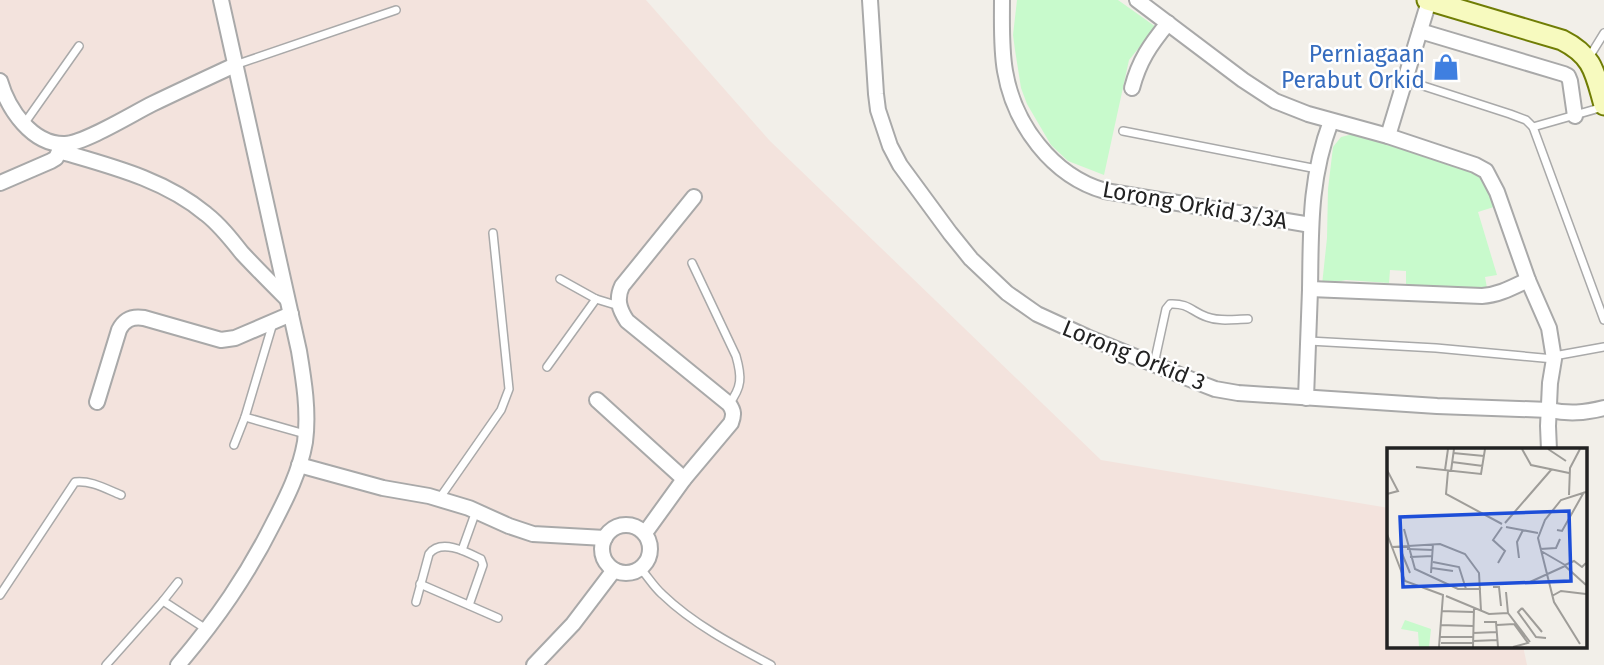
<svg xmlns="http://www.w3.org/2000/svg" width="1604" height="665" viewBox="0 0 1604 665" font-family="'Fira Sans',sans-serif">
	<rect width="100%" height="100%" fill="#f2efe9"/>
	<path fill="#f3e3dd" d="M0,0H646L770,141L1101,460L1389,508V646H1523L1527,665H0Z"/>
	<g fill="#c8facc">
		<path d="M1017,0H1118L1156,27L1129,60L1104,175L1068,161L1051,145L1027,104L1021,88L1015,50L1013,35Z"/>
		<path d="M1357,133L1476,170L1488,181L1497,206L1478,212L1497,275L1485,277L1487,288L1479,291L1406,285V271L1390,270L1389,283L1346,280L1322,285L1327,238L1328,189L1333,147L1341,137Z"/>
	</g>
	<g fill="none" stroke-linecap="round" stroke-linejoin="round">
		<defs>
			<g id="lane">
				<path d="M1588,59L1604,33"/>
				<path d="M235,65L396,10"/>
				<path d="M1405,80L1510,114L1526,120L1533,127L1603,107"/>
				<path d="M24,124L79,46"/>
				<path d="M1533,127L1604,320"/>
				<path d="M1123,131L1317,169"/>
				<path d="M692,263L736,356C742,377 742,387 729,404"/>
				<path d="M560,279L596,299L619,306"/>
				<path d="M1309,341L1436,348L1554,359"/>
				<path d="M1554,356L1604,347"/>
				<path d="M1154,364L1166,309L1170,304C1189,303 1192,312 1207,317C1220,322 1235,319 1248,319"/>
				<path d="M547,367L596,299"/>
				<path d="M245,417L305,434"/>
				<path d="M234,445L245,417L273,323"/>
				<path d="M439,499L501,410L509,389L493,233"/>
				<path d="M462,550L476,511"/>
				<path d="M641,569C648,577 654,587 662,594C693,624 733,645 771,665"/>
				<path d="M420,584L498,618"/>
				<path d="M0,595L75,482C91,480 106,489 121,495"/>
				<path d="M163,601L206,629"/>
				<path d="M416,602L429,554C441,538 467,552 481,559L483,565L469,605"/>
				<path d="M106,665L163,601L178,582"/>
			</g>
			<g id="street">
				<path d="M870,0L876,94L878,110L890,146L900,165L950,233L971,259L1007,293L1037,314L1087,337L1202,384L1215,389L1238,393L1437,406L1549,410C1569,414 1584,413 1604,408"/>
				<path d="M1002,0C1002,24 1001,48 1005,71C1014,124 1052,176 1105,191L1311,225"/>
				<path d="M1137,0L1243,80L1275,101L1308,114L1388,136L1475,165L1486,171L1497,192L1528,280L1549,328L1554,359L1550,383L1548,426L1549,450"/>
				<path d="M1420,31L1564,74L1568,76L1570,81L1575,116"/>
				<path d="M0,81C8,109 32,145 65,144C85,143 132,114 152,104C179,91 207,78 235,65"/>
				<path d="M1132,88C1139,61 1150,45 1168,23"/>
				<path d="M1388,136L1429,1"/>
				<path d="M59,151C110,166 164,179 206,214C220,225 231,239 242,253C257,269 272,284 287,299"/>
				<path d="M0,183L51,161L56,158L62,145"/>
				<path d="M1310,289L1482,296C1499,295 1513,287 1528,280"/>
				<path d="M1306,398C1307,362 1309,326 1310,290C1311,229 1309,180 1331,121"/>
				<path d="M597,400L684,479"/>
				<path d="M97,402L119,330C124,320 132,316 144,318L221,340L235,338L291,314"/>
				<path d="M299,465L383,488L429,496L469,508L509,526L533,534L605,538"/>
				<circle cx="626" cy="549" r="24"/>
				<path d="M645,533L684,479L731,423C734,415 734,411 729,404L627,321C619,309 616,299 622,286L694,197"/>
				<path d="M178,665C217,619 247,576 274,522C287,497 300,471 305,442C309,412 304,381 299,351L221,0"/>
				<path d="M534,665L573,624L614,570"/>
			</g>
			<path id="secondary" d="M1427,0L1562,40C1594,56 1595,74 1604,105"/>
		</defs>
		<use href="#lane" stroke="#a9a9a9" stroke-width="10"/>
		<use href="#street" stroke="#a9a9a9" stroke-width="18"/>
		<use href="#secondary" stroke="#707d05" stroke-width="23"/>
		<use href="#lane" stroke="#fff" stroke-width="7"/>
		<use href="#street" stroke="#fff" stroke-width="14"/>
		<use href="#secondary" stroke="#f7fabf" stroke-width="19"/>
	</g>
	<defs>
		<symbol id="shop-bare" viewBox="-9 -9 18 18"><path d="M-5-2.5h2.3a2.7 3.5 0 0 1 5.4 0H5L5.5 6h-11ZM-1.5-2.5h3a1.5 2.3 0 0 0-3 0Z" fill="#3f7fe0" stroke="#fff" stroke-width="2.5" paint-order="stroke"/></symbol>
	</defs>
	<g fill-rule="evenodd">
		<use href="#shop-bare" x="1427" y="48" width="38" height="38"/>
	</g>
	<g text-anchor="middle" stroke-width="5" stroke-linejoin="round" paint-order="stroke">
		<g font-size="23" fill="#366cbe" stroke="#fff" text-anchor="end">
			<text x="1425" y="62">Perniagaan<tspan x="1425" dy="26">Perabut Orkid</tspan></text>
		</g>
		<g font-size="23" fill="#222" stroke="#fff">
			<text transform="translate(1195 205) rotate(10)" y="8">Lorong Orkid 3/3A</text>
			<text transform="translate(1134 355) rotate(22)" y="8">Lorong Orkid 3</text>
		</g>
	</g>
	<g transform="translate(1387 448)">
		<rect width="200" height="200" fill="#f2efe9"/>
		<path d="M18,172L44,181L42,199H32L31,184L14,181Z" fill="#c8facc"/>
		<path fill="none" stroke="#9f9d99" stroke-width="2" d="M135,1L144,17L182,25M161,1L179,13M66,5L97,8M65,14L96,18M29,19L94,26L98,1M0,22L11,43L0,46M58,22L61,1M61,23L59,46L115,76M64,23L67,1M182,47L183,20L193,1M118,75L164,22M119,79L151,85M17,81L28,121L71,141H94M170,82L175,83L197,44M0,86L18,133L56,147L52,199M5,99L53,96L78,106L92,125L94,163M20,101L46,102M153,101L169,100L173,91M14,103L23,125M154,103L178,117M23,109L46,108M132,110L130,94L136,82M46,114L72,119L79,141M111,115L118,103L106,92L115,79M178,117L187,113L195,119L199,115M45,120L66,123M44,125L46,96M143,134L178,118L199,137M106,139H112L114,158M119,144L121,165M59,148L102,166L121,165M165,148L174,143L199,146M135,160L131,164L149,189L159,190M135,160L155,184M54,163L86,164M121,165L143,194M97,174H109L111,199M53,177L86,178M110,177L127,176L141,195L126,199M86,185L110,184M53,189H86M86,193L111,192M54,195H86M193,196L167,154L151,90L158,72L174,52L199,44M86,199L87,160"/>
		<path fill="#1d4ed8" fill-opacity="0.15" stroke="#1d4ed8" stroke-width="3.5" d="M182,63L184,133L16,139L13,69Z"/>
		<rect width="200" height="200" fill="none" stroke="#222" stroke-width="3.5"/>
	</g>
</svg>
